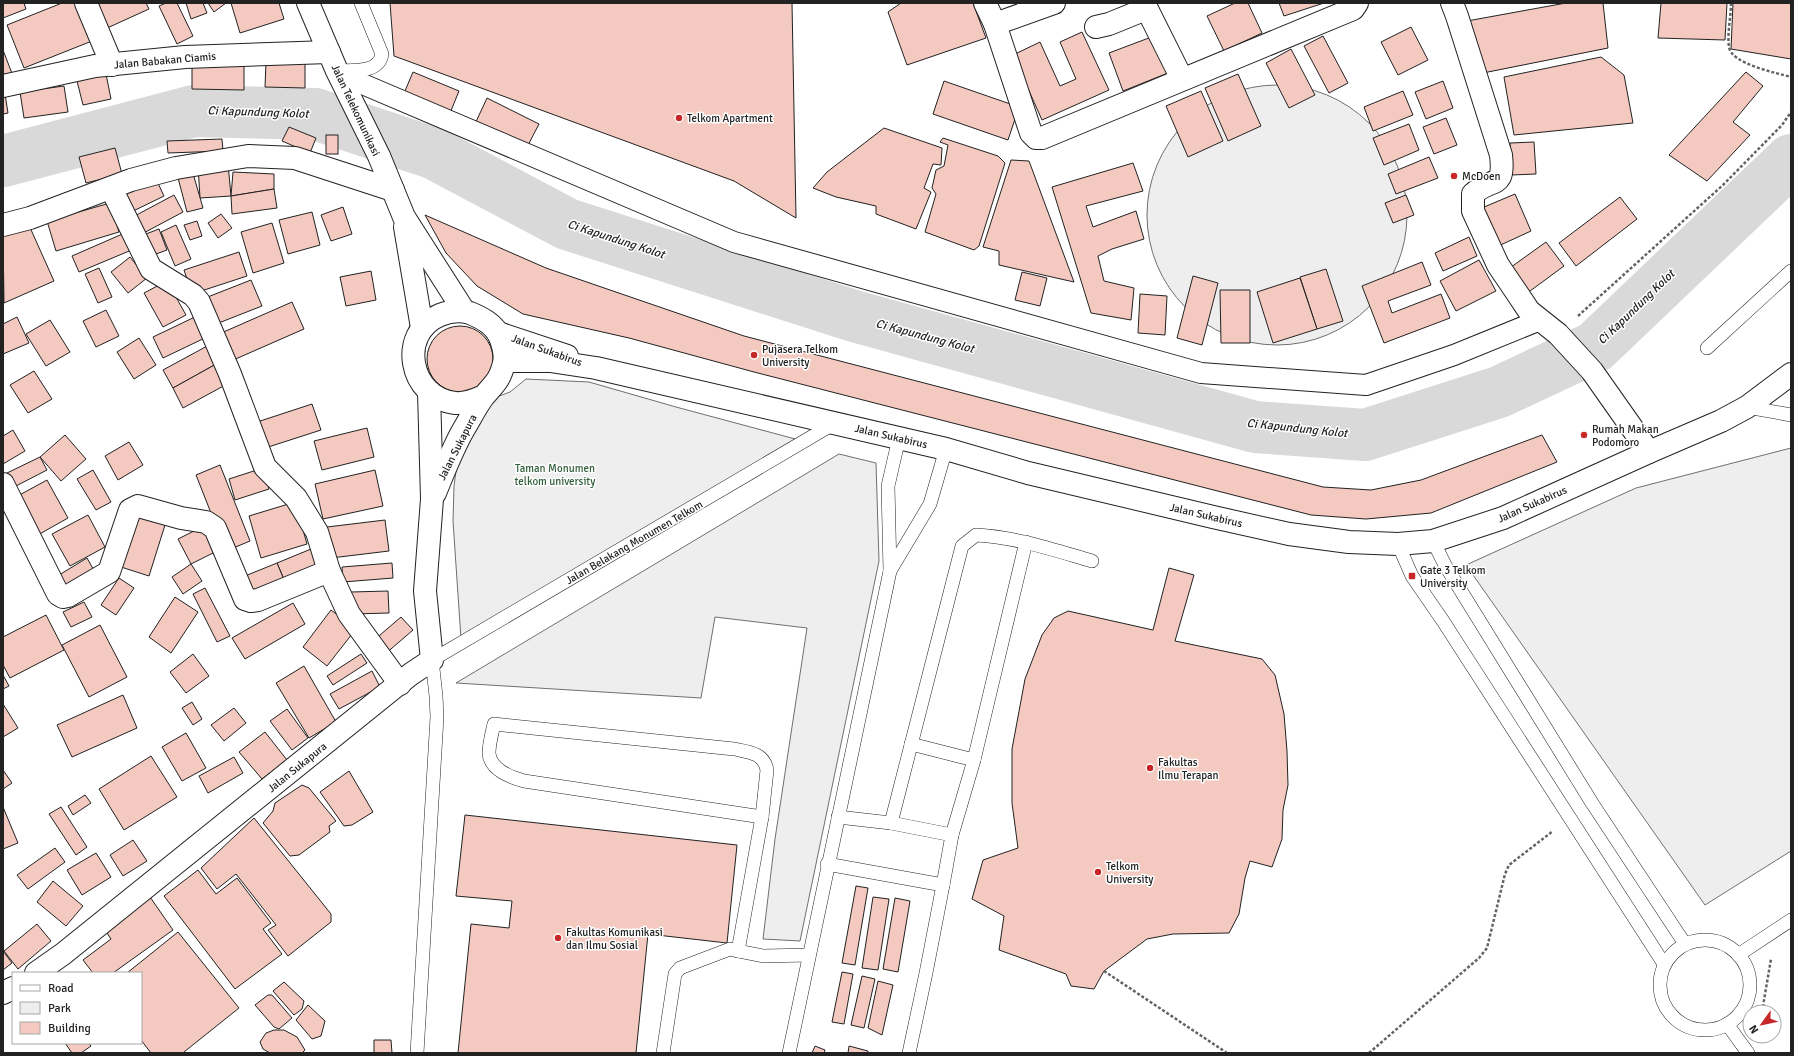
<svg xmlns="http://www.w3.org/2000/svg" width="1794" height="1056" viewBox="0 0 1794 1056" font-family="Signika,sans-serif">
	<rect width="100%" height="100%" fill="#fff"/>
	<g fill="#eee" stroke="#6f6f6f">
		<circle cx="1277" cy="215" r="130"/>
		<path d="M526,379L589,382L676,407L799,440L461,639L453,521L454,486L458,456L491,399L510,392Z"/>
		<path d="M1791,448V851L1705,905L1466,565L1636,488Z"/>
		<path d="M839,454L876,463L879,561L800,941L763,939L775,839L807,628L715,617L701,698L456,683Z"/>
	</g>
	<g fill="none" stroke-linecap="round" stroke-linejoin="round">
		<path stroke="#d9d9d9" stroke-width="52" d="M3,161L194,111L315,114L433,153L567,224L854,316L1255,427L1365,435L1499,392L1595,347L1791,160"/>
	</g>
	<g fill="#f3c9c0" stroke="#222">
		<path d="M3,3H24L26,9L3,18Z"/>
		<path d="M62,3H77L92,41L24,68L7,25Z"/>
		<path d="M95,3H146L149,9L105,29Z"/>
		<path d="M166,3H177L193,36L177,44L159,6Z"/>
		<path d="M186,3H203L207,13L191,19Z"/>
		<path d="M208,3H226L214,12Z"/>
		<path d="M231,3H279L284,19L240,33Z"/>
		<path d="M390,3H792L796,218L734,181L394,56Z"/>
		<path d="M901,3H973L986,38L907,65L888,12Z"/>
		<path d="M1235,3H1248L1262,33L1224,51L1207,16Z"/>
		<path d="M1279,3H1324L1284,16Z"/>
		<path d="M1566,3H1603L1608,48L1483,73L1467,21Z"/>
		<path d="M1661,3H1727L1725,40L1658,38Z"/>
		<path d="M1733,3H1791V59L1731,49Z"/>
		<path d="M1411,27L1428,60L1398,75L1381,42Z"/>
		<path d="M1082,32L1109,90L1042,120L1013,55L1040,42L1060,86L1076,79L1060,42Z"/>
		<path d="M1154,36L1168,73L1123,91L1109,53Z"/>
		<path d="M1323,36L1348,83L1329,93L1304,46Z"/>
		<path d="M1291,49L1315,95L1289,108L1266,63Z"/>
		<path d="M3,50L13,76L3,80Z"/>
		<path d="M1601,57L1624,75L1633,123L1514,135L1504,77Z"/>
		<path d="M192,60L244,61V90L192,89Z"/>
		<path d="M266,62L305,63V88L265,87Z"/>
		<path d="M413,72L459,91L448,118L402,98Z"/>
		<path d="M1746,72L1763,86L1733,122L1750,135L1707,181L1669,155Z"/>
		<path d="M106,74L111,99L83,105L77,81Z"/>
		<path d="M1238,74L1261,126L1228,141L1205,88Z"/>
		<path d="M944,81L1019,107L1008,140L933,114Z"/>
		<path d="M1443,81L1453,108L1426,119L1415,92Z"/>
		<path d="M64,86L68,112L24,118L20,92Z"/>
		<path d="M1201,91L1223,141L1188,157L1166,106Z"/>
		<path d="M1403,91L1413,115L1373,131L1364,107Z"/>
		<path d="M3,94H5L8,113L3,114Z"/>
		<path d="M487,98L539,124L525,151L474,126Z"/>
		<path d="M1446,118L1457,145L1434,154L1423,127Z"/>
		<path d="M1409,124L1419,150L1384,165L1373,138Z"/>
		<path d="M289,127L316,138L310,153L282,141Z"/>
		<path d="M884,128L942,148L941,165L933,164L924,188L931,192L916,229L876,214V206L836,197L813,188L827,172Z"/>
		<rect x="326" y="135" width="12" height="19"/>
		<path d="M943,138L998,156L1005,163L979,246L974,250L925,232L936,194L932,188L936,170L944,166L948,145L940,142Z"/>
		<path d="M222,139L223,151L168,153L167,141Z"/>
		<path d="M1534,142L1536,174L1511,175L1510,143Z"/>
		<path d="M115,148L122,174L86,183L79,157Z"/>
		<path d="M1429,157L1438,178L1396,194L1388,174Z"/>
		<path d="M1011,160L1029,161L1074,282L999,265V251L983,247Z"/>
		<path d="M1133,163L1143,191L1086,206L1093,227L1136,211L1144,239L1112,249L1098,256L1104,281L1134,288L1131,320L1091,313L1052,187Z"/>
		<path d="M228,164L231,196L200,198L198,166Z"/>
		<path d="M192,170L203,208L187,212L177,174Z"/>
		<path d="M233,172L274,174V189L231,196Z"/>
		<path d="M155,177L164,196L125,215L116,195Z"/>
		<path d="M274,189L277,208L232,214L231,196Z"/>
		<path d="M1515,194L1531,231L1494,248L1477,210Z"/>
		<path d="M174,195L183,212L138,236L129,219Z"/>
		<path d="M1406,195L1414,215L1393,223L1385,203Z"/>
		<path d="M1620,197L1637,219L1576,266L1559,243Z"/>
		<path d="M110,203L119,232L56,251L47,221Z"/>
		<path d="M343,207L352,234L331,241L321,215Z"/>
		<path d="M312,212L320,245L288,254L279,220Z"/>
		<path d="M221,214L232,228L218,238L208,223Z"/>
		<path d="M425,215L546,268L744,336L1323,487L1371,490L1421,480L1542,435L1557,462L1431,513L1366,519L1311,515L754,372L629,338L523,314L477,286L446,253Z"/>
		<path d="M197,221L202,236L190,240L184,225Z"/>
		<path d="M28,223L54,281L4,303L3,234Z"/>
		<path d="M272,223L284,263L253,273L241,232Z"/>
		<path d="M176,225L191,259L175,266L161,232Z"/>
		<path d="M159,229L167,250L145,258L138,237Z"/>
		<path d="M127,232L134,249L79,272L72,256Z"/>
		<path d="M1469,237L1477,256L1443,271L1435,253Z"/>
		<path d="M1546,242L1564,266L1526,294L1507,270Z"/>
		<path d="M239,252L247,276L192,294L184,270Z"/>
		<path d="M130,257L147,278L128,293L111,272Z"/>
		<path d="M1479,260L1496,291L1456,311L1440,281Z"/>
		<path d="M1422,262L1431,285L1388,301L1392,313L1441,294L1450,318L1384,343L1362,286Z"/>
		<path d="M99,268L112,297L98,303L85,274Z"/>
		<path d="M1326,269L1343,321L1317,329L1300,277Z"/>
		<path d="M371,271L376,300L346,306L340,277Z"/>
		<path d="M1022,272L1047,278L1040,306L1015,300Z"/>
		<path d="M1193,276L1218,283L1202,345L1177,338Z"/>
		<path d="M1300,278L1317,329L1273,343L1257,292Z"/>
		<path d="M251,280L262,306L211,326L200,300Z"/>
		<path d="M167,281L186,315L163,327L144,293Z"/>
		<path d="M1220,290H1250V343H1221Z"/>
		<path d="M1140,294L1167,296L1165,335L1138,333Z"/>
		<path d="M292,302L304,329L231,361L219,334Z"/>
		<path d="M106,310L119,336L96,347L83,321Z"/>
		<path d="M199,315L209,336L163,358L153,337Z"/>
		<path d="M17,317L29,343L3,354V324Z"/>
		<path d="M50,320L70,352L46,366L26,334Z"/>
		<circle cx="460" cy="359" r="33"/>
		<path d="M139,338L156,365L134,379L117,352Z"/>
		<path d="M209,345L218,363L173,388L163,370Z"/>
		<path d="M218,363L229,383L183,408L173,388Z"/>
		<path d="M34,371L52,399L28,413L10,385Z"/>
		<path d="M312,404L321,430L259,450L251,424Z"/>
		<path d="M367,428L374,457L322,470L314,441Z"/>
		<path d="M13,430L25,451L3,464V436Z"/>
		<path d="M65,435L86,459L61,481L40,457Z"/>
		<path d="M129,442L143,465L118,480L105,456Z"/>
		<path d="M40,457L47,470L14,487L7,473Z"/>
		<path d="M220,465L250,541L226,551L196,475Z"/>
		<path d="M263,468L269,489L235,500L229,479Z"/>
		<path d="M93,470L111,502L96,510L77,479Z"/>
		<path d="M375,470L383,506L323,519L315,484Z"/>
		<path d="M47,480L68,518L36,536L14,498Z"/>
		<path d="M295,502L307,544L261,558L249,516Z"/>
		<path d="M88,515L105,547L70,566L52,534Z"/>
		<path d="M137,516L165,525L149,576L121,567Z"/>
		<path d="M385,520L389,551L331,558L327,527Z"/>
		<path d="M204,526L217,551L191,564L178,539Z"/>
		<path d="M311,549L320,571L286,584L277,563Z"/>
		<path d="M87,558L96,574L69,591L59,575Z"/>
		<path d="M277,563L285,582L252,595L245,576Z"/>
		<path d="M392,563L393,578L343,582L342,567Z"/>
		<path d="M191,564L202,581L183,594L172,577Z"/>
		<path d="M1169,568L1194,575L1175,641L1262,659L1275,675L1284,714L1287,751L1288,785L1283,810L1282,839L1272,867L1250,861L1245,878L1239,914L1229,933L1173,934L1147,939L1104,971L1094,989L1071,986L1066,974L999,950L1004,916L972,899L983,860L1018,848L1012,803V749L1025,679L1042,635L1054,618L1068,611L1153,630Z"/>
		<path d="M119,578L134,588L116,615L101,605Z"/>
		<path d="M205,588L230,636L217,642L193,594Z"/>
		<path d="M388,591L389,613L352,614L351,592Z"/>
		<path d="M175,597L198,612L171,653L149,637Z"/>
		<path d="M84,602L92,617L71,627L63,612Z"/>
		<path d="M293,603L305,624L245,659L232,638Z"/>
		<path d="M331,610L356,629L327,666L303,647Z"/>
		<path d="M46,615L64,650L10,678L3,665V637Z"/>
		<path d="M401,617L413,630L384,655L373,641Z"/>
		<path d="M100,625L127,677L89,697L62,645Z"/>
		<path d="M193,654L209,676L186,693L170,672Z"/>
		<path d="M361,654L367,663L333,685L327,676Z"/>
		<path d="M304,666L336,722L309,738L276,683Z"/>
		<path d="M372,671L380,687L339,709L330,694Z"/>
		<path d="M3,675L9,686L3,689Z"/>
		<path d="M123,695L137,728L72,757L57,725Z"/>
		<path d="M192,702L202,719L193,725L182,708Z"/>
		<path d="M3,704L18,728L3,737Z"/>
		<path d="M234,708L246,723L224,741L211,725Z"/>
		<path d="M287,709L308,738L292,750L270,721Z"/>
		<path d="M265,732L287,760L262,779L239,752Z"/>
		<path d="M186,733L206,768L182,781L162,747Z"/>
		<path d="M151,756L177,797L124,830L99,789Z"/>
		<path d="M234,757L243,773L208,793L199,776Z"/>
		<path d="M3,770L12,783L3,789Z"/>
		<path d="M349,771L373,812L352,825L344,826L320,792Z"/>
		<path d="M302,785L309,788L336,821L329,826L330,832L299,855L290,856L263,823L273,811L275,803Z"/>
		<path d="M85,795L91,803L73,815L68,806Z"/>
		<path d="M3,807L18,843L3,849Z"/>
		<path d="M61,807L87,847L76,855L49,814Z"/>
		<path d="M465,815L737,845L727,943L648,934L636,1053H458L471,924L509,928L512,901L456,896Z"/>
		<path d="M254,818L331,914V922L288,956L268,930L276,925L236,874L217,889L201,868Z"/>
		<path d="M133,840L147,861L123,876L110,855Z"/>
		<path d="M55,848L65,862L28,889L17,875Z"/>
		<path d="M96,853L111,877L82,895L67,870Z"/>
		<path d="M198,870L216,894L237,878L271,923L263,929L282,954L235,989L164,896Z"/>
		<path d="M53,881L83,906L66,926L37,902Z"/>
		<path d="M856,886L868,888L855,965L842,963Z"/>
		<path d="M150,897L173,930L113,973H93L83,960L111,939L105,930Z"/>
		<path d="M873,897L889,899L878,970L862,968Z"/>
		<path d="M895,898L910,901L898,972L883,969Z"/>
		<path d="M37,924L51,941L18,969L4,951Z"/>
		<path d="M178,932L239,1008L184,1052L185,1053H151L141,1040V973H127Z"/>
		<path d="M3,951L12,963L3,970Z"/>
		<path d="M842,972L853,974L844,1024L832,1022Z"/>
		<path d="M862,976L875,979L864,1028L851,1025Z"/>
		<path d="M878,981L893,985L882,1035L868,1028Z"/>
		<path d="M284,982L304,1001L302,1009L294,1015L273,991Z"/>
		<path d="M268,995H272L292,1018L279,1029L274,1027L255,1005Z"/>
		<path d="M308,1005L325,1021L321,1036L312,1039L296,1020Z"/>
		<path d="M274,1030H284L297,1037L305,1050L302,1053H270L263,1049L260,1042L266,1033Z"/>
		<path d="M374,1040H391L392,1053H374Z"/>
		<path d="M65,1043H89L91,1046L81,1053H72Z"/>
		<path d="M815,1046L825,1050L824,1053H812Z"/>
		<path d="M849,1046L868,1051V1053H848Z"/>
	</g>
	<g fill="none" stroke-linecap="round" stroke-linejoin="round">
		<defs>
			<g id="service">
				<path d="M337,71C352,70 379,74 382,54L361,3"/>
				<path d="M1707,348L1791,271"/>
				<path d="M1747,407L1791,415"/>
				<path d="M1433,541L1445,565L1592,803L1685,944"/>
				<path d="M1398,544L1412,576L1443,621L1664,964"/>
				<path d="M890,571L930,504L946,449"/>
				<path d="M494,724L734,749C749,752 764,753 767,770L762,817L524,781C510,777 490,770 489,753C489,744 492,733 494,724Z"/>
				<path d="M911,744L974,760"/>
				<path d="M762,817L738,951L763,956L809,955"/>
				<path d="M838,817L891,823"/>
				<path d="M952,835L974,760L1026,542"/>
				<path d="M827,864L943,885L926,973L909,1053"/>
				<path d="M943,885L952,835L891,823L962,546L976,535C1016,537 1054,550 1092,561"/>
				<circle cx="1705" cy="985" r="45"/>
				<path d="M1738,955L1791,920"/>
				<path d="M1727,1024L1748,1053"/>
				<path d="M417,1053L437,717L436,696L432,660L835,423"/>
				<path d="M663,1053L675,974L680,968L730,949L738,951"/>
				<path d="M789,1053L890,571L888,486L899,438"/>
			</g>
			<path id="pedestrian" d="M339,74L734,242L1201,373L1366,385L1454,355L1540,320"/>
			<g id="minor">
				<path d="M86,3L112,65"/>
				<path d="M985,3L995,24L1031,133L1036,138H1042L1353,9L1357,3"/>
				<path d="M1144,3L1182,79"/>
				<path d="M1452,3L1457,16L1501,155C1505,191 1492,176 1473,194V211L1498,265L1519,296L1529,311L1558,334L1592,371L1649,452"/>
				<path d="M995,24L1054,3"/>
				<path d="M1096,27L1109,24L1146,9"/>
				<path d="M3,86L95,66L185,57L329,52"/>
				<path d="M111,188L151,269L193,295L199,302L230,374L265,467L296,498L317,532L329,571L349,614L400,684"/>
				<path d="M3,225L30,218L131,180L176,168L248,156L295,158L393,190"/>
				<path d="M3,484L58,594L63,597L68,596L109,572L130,510L138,506L181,518L206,522L215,528L245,599L251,601L258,600L329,571"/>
			</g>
			<g id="tertiary">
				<path d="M308,3L337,71L379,156L404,217L464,311"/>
				<path d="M405,227L422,328"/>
				<path d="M498,333L567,356"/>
				<path d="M505,361H550L596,368L946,449L1028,473L1213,517L1289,534L1349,542L1398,544L1433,541L1503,518L1649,452L1721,421L1747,407L1791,374"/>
				<path d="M435,493C444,471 453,447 465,427C471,417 477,405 484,396C495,383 500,380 504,363C506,354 503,345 500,337C494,324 482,318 470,313C460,310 450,311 440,315C397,333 409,398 455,403C465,404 475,400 484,396"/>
				<path d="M36,973L63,954L411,674L432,660L425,591L432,499L429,392"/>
				<path d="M3,993L13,988"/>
			</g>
		</defs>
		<use href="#service" stroke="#222" stroke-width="14"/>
		<use href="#pedestrian" stroke="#222" stroke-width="22"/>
		<use href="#minor" stroke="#222" stroke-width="24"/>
		<use href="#tertiary" stroke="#222" stroke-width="24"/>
		<g stroke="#646464" stroke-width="2.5" stroke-dasharray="3 2" stroke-linecap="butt">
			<path d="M1731,3C1731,17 1727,33 1729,47C1731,64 1777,73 1791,77"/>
			<path d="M1578,316L1723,185L1782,125L1791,112"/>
			<path d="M1104,971L1227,1053"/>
			<path d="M1762,1012L1771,959"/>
			<path d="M1369,1053L1479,958L1487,948L1505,874L1509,865L1553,831"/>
		</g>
		<use href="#service" stroke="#fff" stroke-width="13"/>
		<use href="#pedestrian" stroke="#fff" stroke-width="20"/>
		<use href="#minor" stroke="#fff" stroke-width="22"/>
		<use href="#tertiary" stroke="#fff" stroke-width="22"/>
	</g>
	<g fill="#c62828" stroke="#fff" stroke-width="1.5">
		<circle cx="679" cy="118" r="4"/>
		<circle cx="1454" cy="176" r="4"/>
		<circle cx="754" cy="355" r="4"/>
		<circle cx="1584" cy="435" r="4"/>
		<rect x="1408" y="572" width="8" height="8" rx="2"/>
		<circle cx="1150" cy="768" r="4"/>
		<circle cx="1098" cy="872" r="4"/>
		<circle cx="558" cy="938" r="4"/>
	</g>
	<g text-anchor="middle" stroke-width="3" stroke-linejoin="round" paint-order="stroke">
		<g font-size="11" fill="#222" stroke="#fff">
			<text transform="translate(165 60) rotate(-5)" y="4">Jalan Babakan Ciamis</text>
			<text transform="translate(356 110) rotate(65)" y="4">Jalan Telekomunikasi</text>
			<text transform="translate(547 350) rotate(20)" y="4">Jalan Sukabirus</text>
			<text transform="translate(891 436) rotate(13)" y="4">Jalan Sukabirus</text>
			<text transform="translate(457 447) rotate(-63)" y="4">Jalan Sukapura</text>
			<text transform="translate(1532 504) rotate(-24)" y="4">Jalan Sukabirus</text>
			<text transform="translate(1206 515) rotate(13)" y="4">Jalan Sukabirus</text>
			<text transform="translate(634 542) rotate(-30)" y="4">Jalan Belakang Monumen Telkom</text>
			<text transform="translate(297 767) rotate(-39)" y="4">Jalan Sukapura</text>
		</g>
		<g font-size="11" fill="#222" stroke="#fff" text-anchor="start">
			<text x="687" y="122">Telkom Apartment</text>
			<text x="1462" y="180">McDoen</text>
			<text x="762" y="353">Pujasera Telkom<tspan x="762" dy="13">University</tspan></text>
			<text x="1592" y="433">Rumah Makan<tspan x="1592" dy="13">Podomoro</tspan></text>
			<text x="1420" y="574">Gate 3 Telkom<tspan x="1420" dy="13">University</tspan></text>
			<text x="1158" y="766">Fakultas<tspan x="1158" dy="13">Ilmu Terapan</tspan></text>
			<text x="1106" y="870">Telkom<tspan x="1106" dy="13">University</tspan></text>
			<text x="566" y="936">Fakultas Komunikasi<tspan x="566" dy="13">dan Ilmu Sosial</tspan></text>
		</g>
		<g font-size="11" fill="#2f5e38" stroke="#fff">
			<text x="555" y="472">Taman Monumen<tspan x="555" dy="13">telkom university</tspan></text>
		</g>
		<g font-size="12" font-style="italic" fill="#222" stroke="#fff">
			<text transform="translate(258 112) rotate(2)" y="4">Ci Kapundung Kolot</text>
			<text transform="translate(616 239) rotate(18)" y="4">Ci Kapundung Kolot</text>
			<text transform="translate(1636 307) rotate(-44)" y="4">Ci Kapundung Kolot</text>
			<text transform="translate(925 336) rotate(15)" y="4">Ci Kapundung Kolot</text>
			<text transform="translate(1297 428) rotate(6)" y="4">Ci Kapundung Kolot</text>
		</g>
	</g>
	<rect width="1794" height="1056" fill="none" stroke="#222222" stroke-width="8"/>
	<rect x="12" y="972" width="130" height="72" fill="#ffffff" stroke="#a7a7a7"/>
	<rect x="20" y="985" width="20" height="6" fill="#ffffff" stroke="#a7a7a7"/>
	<text x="48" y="992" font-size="12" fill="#222222">Road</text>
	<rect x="20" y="1002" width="20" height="12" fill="#eeeeee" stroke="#a7a7a7"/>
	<text x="48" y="1012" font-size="12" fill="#222222">Park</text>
	<rect x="20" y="1022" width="20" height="12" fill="#f3c9c0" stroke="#a7a7a7"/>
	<text x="48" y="1032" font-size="12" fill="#222222">Building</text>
	<g transform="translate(1762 1024) rotate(237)"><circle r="19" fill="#ffffff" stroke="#a7a7a7"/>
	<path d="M0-3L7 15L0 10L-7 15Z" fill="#c62828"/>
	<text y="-6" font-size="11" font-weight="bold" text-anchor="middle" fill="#222222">N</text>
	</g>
</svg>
